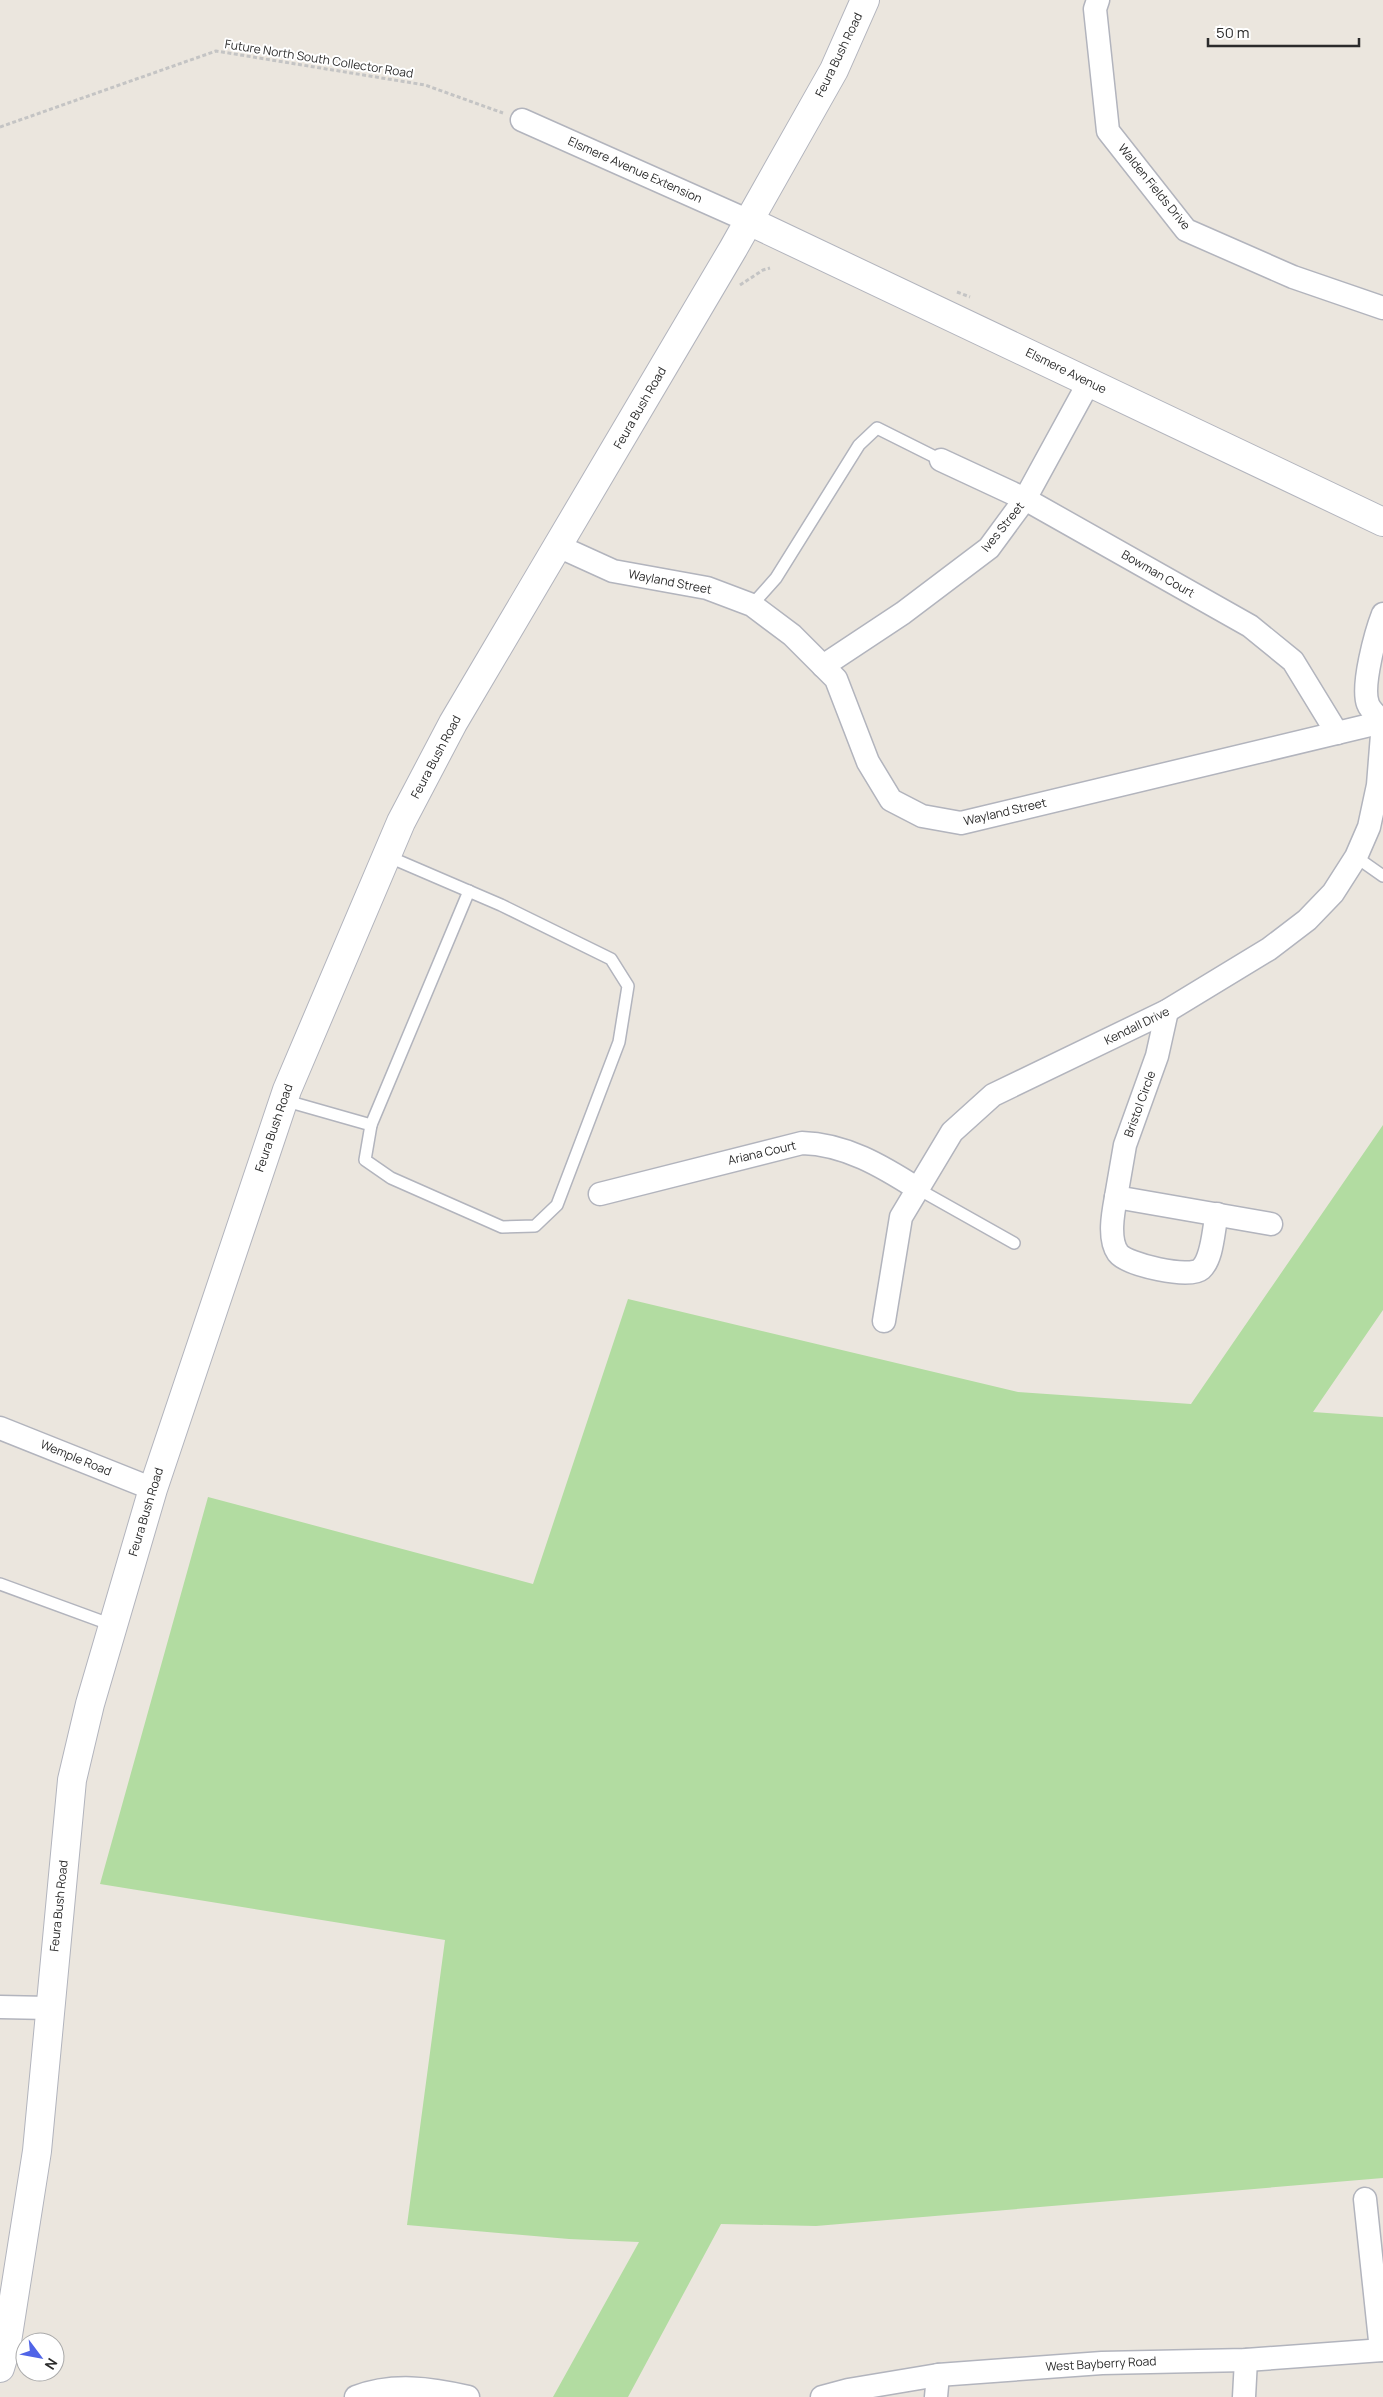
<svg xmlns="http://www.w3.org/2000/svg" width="1383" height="2397" viewBox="0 0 1383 2397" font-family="Manrope,sans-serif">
	<rect width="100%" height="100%" fill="#ebe6de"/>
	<path fill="#b2dca1" d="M1383,1125V1310L1313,1412L1383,1417V2178L816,2226L721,2224L628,2397H553L639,2242L569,2239L407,2225L445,1940L100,1884L208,1497L533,1584L628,1299L1018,1392L1191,1404Z"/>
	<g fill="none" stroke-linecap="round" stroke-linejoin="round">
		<defs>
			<g id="lane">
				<path d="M752,605L776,578L859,445L877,428L941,460"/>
				<path d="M1356,857L1383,876"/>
				<path d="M283,1100L371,1125L365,1160L391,1178L502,1227L535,1226L557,1205L619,1042L628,986L611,959L501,905L387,856"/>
				<path d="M371,1125L469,891"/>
				<path d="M918,1189L1014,1243"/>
				<path d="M0,1584L112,1625"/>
			</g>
			<g id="street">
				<path d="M1098,0L1095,9L1108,131L1186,230L1293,277L1383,308"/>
				<path d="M522,120L749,221"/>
				<path d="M941,460L1025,499L1250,626L1293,661L1337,733"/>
				<path d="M558,546L613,571L707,588L752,605L792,635L836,679L868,762L891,800L922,816L961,823L1383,722"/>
				<path d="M823,666L903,613L989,548L1025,499L1089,382"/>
				<path d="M1383,722C1378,717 1370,710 1368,704C1361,686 1376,632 1383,614"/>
				<path d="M1167,1011L1157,1056L1125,1145L1116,1197L1271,1224"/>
				<path d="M600,1194L802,1143C845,1144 882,1166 918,1189"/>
				<path d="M1116,1197C1113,1213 1108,1239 1118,1253C1127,1265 1190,1279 1201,1269C1213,1258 1213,1230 1217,1214"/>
				<path d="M884,1321L901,1217L952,1132L993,1095L1167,1011L1269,949L1307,920L1333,893L1356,857L1369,827L1378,785L1383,722"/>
				<path d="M0,1428L153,1489"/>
				<path d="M0,2007L49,2008"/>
				<path d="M1365,2199L1381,2350"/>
				<path d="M356,2397C392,2383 431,2388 468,2397"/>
				<path d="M822,2397L848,2390L938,2375L1102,2363L1246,2360L1383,2350"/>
				<path d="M936,2397L938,2375"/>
				<path d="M1244,2397L1246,2360"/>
			</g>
			<g id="secondary">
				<path d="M749,221L1383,522"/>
				<path d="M0,2368L6,2348L37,2151L72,1780L90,1704L153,1489L287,1090L401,822L453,723L733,249L834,70L865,0"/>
			</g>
		</defs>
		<use href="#lane" stroke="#b2b4bd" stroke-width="14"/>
		<use href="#street" stroke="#b2b4bd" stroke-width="25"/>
		<use href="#secondary" stroke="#b2b4bd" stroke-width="30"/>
		<g stroke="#c4c4c4" stroke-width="3" stroke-dasharray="4 2.5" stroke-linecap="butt">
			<path d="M0,127L216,51L425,85L503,113"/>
			<path d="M740,285L763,270L770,268"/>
			<path d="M957,292L970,297"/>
		</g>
		<use href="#lane" stroke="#fff" stroke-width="11"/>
		<use href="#street" stroke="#fff" stroke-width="22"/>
		<use href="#secondary" stroke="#fff" stroke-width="28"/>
	</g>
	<g text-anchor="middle" stroke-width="4" stroke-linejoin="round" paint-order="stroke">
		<g font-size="12" fill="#2b2b2b" stroke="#fff">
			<text transform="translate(839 55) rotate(-64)" y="4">Feura Bush Road</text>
			<text transform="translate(319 59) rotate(9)" y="4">Future North South Collector Road</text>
			<text transform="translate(635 170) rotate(24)" y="4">Elsmere Avenue Extension</text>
			<text transform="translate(1154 187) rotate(51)" y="4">Walden Fields Drive</text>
			<text transform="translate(1066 371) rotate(26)" y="4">Elsmere Avenue</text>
			<text transform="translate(640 408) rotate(-60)" y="4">Feura Bush Road</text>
			<text transform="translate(1003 527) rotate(-51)" y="4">Ives Street</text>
			<text transform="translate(1158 574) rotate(30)" y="4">Bowman Court</text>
			<text transform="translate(670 582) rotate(11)" y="4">Wayland Street</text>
			<text transform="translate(436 757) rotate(-62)" y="4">Feura Bush Road</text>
			<text transform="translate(1005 812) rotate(-13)" y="4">Wayland Street</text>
			<text transform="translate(1137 1026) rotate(-26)" y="4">Kendall Drive</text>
			<text transform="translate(1140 1104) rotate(-70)" y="4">Bristol Circle</text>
			<text transform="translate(274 1128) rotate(-71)" y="4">Feura Bush Road</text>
			<text transform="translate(762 1153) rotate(-13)" y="4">Ariana Court</text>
			<text transform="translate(76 1458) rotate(22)" y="4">Wemple Road</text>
			<text transform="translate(146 1512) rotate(-73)" y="4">Feura Bush Road</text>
			<text transform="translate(59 1906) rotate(-84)" y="4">Feura Bush Road</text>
			<text transform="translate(1101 2364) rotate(-3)" y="4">West Bayberry Road</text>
		</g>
	</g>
	<g transform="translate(40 2357) rotate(122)"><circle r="24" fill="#ffffff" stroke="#aaaaaa"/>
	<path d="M0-4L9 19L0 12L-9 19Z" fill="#5064e7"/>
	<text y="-8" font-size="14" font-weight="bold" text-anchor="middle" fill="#2b2b2b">N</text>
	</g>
	<path d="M1208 38v8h151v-8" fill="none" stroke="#2b2b2b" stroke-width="2.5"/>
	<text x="1216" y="38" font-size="15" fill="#2b2b2b" stroke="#ffffff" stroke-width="4" paint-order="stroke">50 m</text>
</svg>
